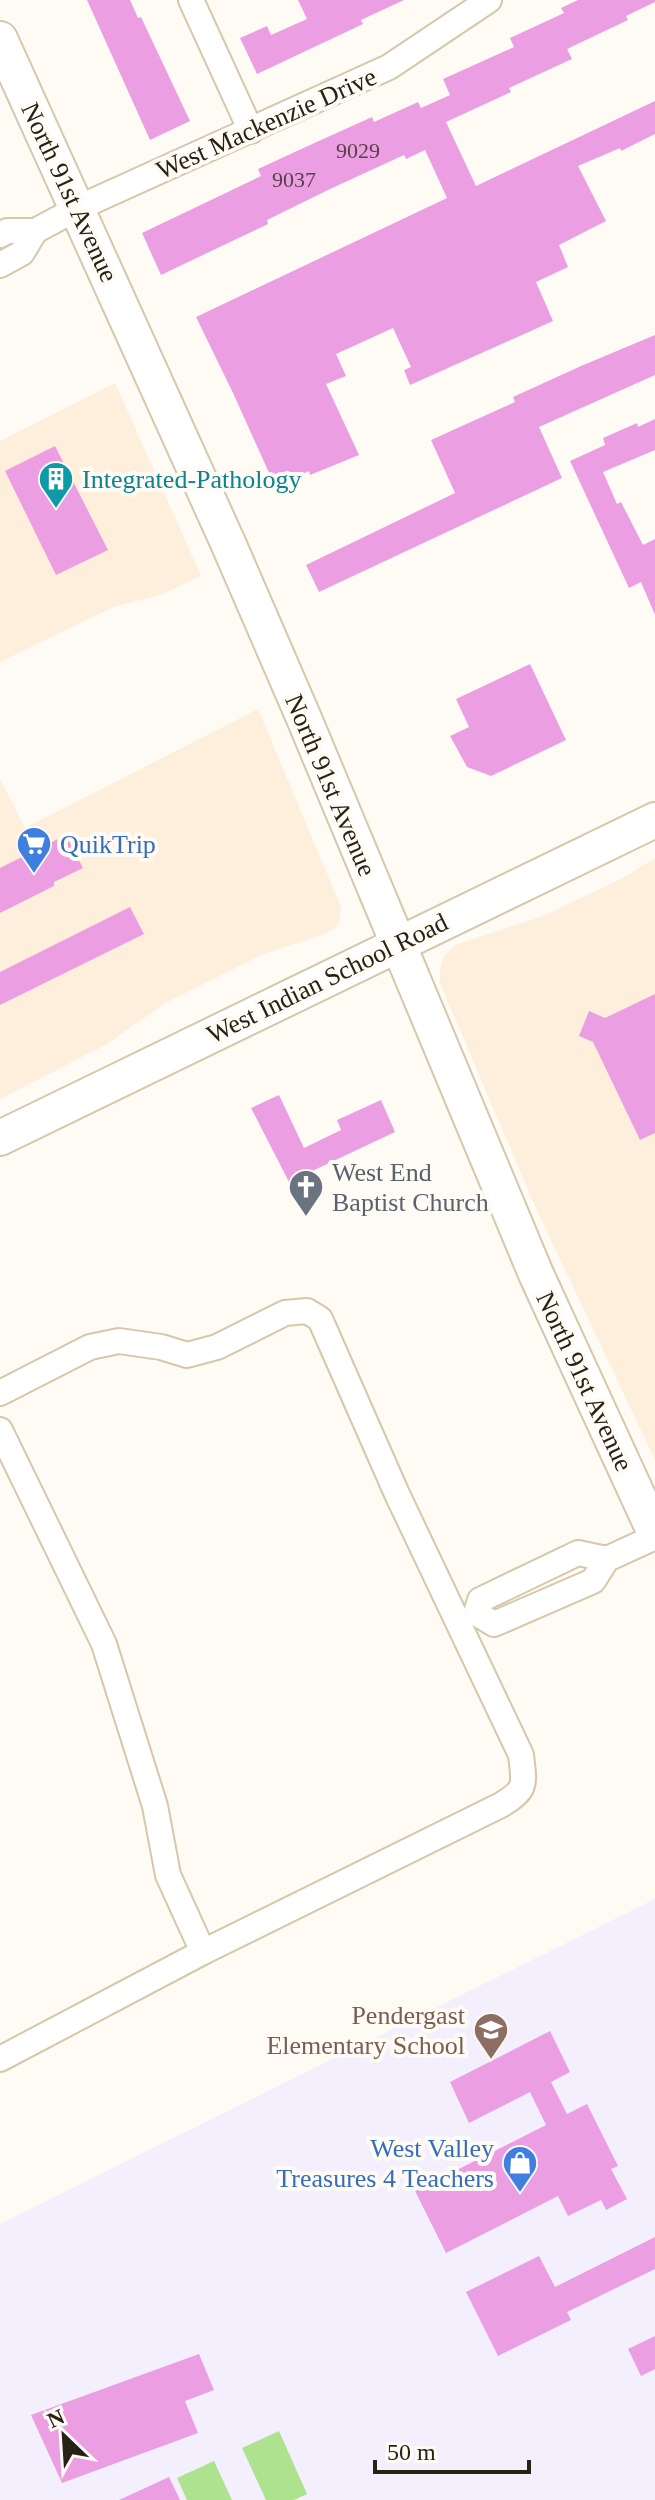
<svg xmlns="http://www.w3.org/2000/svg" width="655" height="2500" viewBox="0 0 655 2500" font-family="Georgia,serif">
	<rect width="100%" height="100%" fill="#fefbf5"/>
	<g fill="#feefdc">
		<path d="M115,383L201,576L160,595L113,607L0,662V441Z"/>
		<path d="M258,709L341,907L339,922L333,930L321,935L261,955L165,1003L107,1044L0,1099V779L25,828Z"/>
		<path d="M655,858V1460L534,1204L440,983V970L444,956L455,945L543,916L621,879Z"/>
	</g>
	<path fill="#f3effc" d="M655,1899V2500H0V2224Z"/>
	<g fill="#ade28f">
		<path d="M279,2431L307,2494L294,2500H266L242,2448Z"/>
		<path d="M214,2461L232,2500H187L177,2478Z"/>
	</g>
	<g fill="#eb9fe2">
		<path d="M87,0H130L138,18L141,17L190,121L150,140Z"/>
		<path d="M298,0H404L361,20L363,24L257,74L240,38L267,26L271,35L307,19Z"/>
		<path d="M578,0H655V2L626,16L628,20L567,49L572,59L509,88L511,92L446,122L476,186L655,101V134L621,151L620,148L578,166L606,221L559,245L568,267L536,282L553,321L410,385L404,370L411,367L393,328L336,354L346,376L326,384L359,455L310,475L309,471L275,486L233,393L196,317L447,198L425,150L406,159L404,155L330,189L267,220L268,224L161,275L142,233L261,176L258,169L310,145L372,117L374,122L418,102L421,108L450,95L443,79L514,47L510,38L564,13L561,8Z"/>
		<path d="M655,335V375L539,427L562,478L319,592L306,565L455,493L431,440L515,402L513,397L581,366Z"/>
		<path d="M655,419V450L603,472L617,504L621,502L643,545L655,539V615L641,582L629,588L570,461L605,445L603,438L637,423L638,427Z"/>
		<path d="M55,446L108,550L56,575L5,471Z"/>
		<path d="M530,664L566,740L491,776L467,767L450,736L469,727L456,699Z"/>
		<path d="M66,835L83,868L54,882V886L0,913V868Z"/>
		<path d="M130,907L144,934L0,1005V972Z"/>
		<path d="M655,994V1133L640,1140L593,1042L579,1036L589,1011L605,1018Z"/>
		<path d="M279,1095L304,1148L341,1130L337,1120L381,1100L395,1132L289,1182L251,1108Z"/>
		<path d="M550,2031L570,2072L551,2082L567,2114L587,2104L618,2166L611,2169L627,2199L606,2210L601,2200L568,2216L558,2196L446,2253L415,2191L546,2125L530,2092L469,2123L450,2082Z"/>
		<path d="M655,2237V2269L567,2312L571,2320L498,2356L466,2292L539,2256L555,2287Z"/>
		<path d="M655,2336V2369L641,2376L628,2349Z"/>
		<path d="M199,2354L214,2390L185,2401L198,2433L62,2483L31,2415Z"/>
		<path d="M169,2477L180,2500H119Z"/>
	</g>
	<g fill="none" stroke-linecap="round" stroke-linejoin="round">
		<defs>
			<g id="street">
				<path d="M191,0L251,131"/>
				<path d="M0,235L7,231H35L78,208L389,67L489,0"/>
				<path d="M0,265L22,253L35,231"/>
				<path d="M0,1393L90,1347L119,1341L161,1347L187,1355L217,1347L285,1313L307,1311L320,1319L397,1494L521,1755C524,1784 528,1789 501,1805L203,1952L0,2059"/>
				<path d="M0,1430L104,1644L155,1806L168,1875L203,1952"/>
				<path d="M476,1613L494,1624L593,1581L607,1559L655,1537"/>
				<path d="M476,1613L480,1600L578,1553L607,1559"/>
			</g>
			<g id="secondary">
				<path d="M0,39L228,543L303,716L536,1274L655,1533"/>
				<path d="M0,1138L655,820"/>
			</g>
		</defs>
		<use href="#street" stroke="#d7c7aa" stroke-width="28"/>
		<use href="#secondary" stroke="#d7c7aa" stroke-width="38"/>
		<use href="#street" stroke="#fff" stroke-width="24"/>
		<use href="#secondary" stroke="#fff" stroke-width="34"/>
	</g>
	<defs>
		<symbol id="building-pin" viewBox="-11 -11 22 30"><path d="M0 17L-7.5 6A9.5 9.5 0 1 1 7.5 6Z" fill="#0f9aa8" stroke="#fefbf5"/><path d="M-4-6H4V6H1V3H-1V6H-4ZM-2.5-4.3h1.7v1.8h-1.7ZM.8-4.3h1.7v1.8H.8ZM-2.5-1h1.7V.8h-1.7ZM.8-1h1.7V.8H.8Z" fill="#fff"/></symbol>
		<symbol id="supermarket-pin" viewBox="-11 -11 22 30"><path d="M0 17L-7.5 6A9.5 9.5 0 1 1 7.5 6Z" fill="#3f7fe0" stroke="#fefbf5"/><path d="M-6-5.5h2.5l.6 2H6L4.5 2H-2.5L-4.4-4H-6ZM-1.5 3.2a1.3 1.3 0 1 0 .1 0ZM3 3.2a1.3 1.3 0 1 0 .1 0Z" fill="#fff"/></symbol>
		<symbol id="church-pin" viewBox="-11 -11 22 30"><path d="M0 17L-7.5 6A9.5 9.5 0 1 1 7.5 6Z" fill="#6b7280" stroke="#fefbf5"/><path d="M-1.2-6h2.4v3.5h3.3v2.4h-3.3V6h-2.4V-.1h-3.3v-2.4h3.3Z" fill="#fff"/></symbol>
		<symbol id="school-pin" viewBox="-11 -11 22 30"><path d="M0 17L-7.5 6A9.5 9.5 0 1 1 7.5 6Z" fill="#8d6e63" stroke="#fefbf5"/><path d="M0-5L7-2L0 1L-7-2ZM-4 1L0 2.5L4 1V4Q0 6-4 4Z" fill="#fff"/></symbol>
		<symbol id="shop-pin" viewBox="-11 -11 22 30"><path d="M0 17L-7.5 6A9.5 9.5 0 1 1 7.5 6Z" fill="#3f7fe0" stroke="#fefbf5"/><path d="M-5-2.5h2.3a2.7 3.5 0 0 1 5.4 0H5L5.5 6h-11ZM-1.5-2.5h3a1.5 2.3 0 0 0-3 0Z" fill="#fff"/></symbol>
	</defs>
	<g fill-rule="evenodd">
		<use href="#building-pin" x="36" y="459" width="40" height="54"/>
		<use href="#supermarket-pin" x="14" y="824" width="40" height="54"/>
		<use href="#church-pin" x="286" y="1167" width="40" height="54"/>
		<use href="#school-pin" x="471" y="2010" width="40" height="54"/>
		<use href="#shop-pin" x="500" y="2143" width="40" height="54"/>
	</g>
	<g text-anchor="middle" stroke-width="8" stroke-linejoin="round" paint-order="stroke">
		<g font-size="22" fill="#584049">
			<text x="358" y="158">9029</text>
			<text x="294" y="187">9037</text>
		</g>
		<g font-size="26" fill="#272116" stroke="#fefbf5">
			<text transform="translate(266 123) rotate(-24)" y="9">West Mackenzie Drive</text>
			<text transform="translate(70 192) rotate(65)" y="9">North 91st Avenue</text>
			<text transform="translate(331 785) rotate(67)" y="9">North 91st Avenue</text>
			<text transform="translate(327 978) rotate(-26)" y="9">West Indian School Road</text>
			<text transform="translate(585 1381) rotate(65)" y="9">North 91st Avenue</text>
		</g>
		<g font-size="26" fill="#0d838f" stroke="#fefbf5" text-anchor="start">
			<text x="82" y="488">Integrated-Pathology</text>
		</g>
		<g font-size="26" fill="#366cbe" stroke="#fefbf5" text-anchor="start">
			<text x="60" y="853">QuikTrip</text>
			<text x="494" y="2157" text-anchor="end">West Valley<tspan x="494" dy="30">Treasures 4 Teachers</tspan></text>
		</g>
		<g font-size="26" fill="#5b616d" stroke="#fefbf5" text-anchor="start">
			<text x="332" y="1181">West End<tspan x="332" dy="30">Baptist Church</tspan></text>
		</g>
		<g font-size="26" fill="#785e54" stroke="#fefbf5" text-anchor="end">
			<text x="465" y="2024">Pendergast<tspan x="465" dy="30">Elementary School</tspan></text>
		</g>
	</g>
	<g transform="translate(64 2436) rotate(335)" stroke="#fefbf5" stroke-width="6" paint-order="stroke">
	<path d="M0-6L14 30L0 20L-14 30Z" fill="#272116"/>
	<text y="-12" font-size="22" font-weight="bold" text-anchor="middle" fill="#272116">N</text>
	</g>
	<path d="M375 2460v12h154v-12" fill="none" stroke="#272116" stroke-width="4"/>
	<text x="387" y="2460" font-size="24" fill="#272116" stroke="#fefbf5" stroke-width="6" paint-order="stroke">50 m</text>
</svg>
